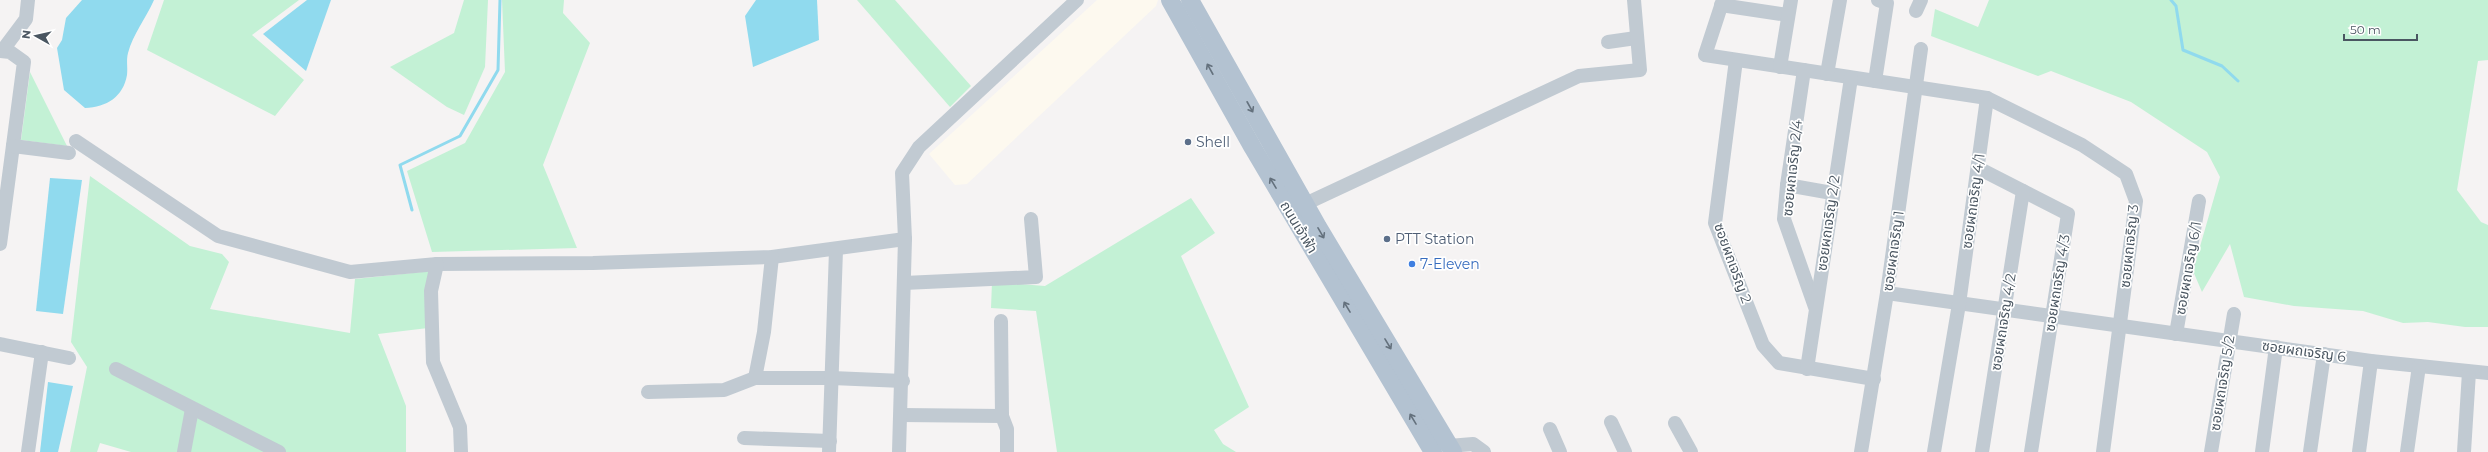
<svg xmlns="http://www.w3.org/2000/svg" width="2488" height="452" viewBox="0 0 2488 452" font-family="Montserrat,'Noto Sans Thai',sans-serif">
	<rect width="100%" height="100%" fill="#f5f3f3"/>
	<path fill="#fdf9ef" d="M1097,0H1158L1156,6L967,184L955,185L929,154Z"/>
	<g fill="#c3f1d5">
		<path d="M164,0H299L252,35L304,80L275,116L147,50Z"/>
		<path d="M464,0H488L485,67L464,115L447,107L390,67L454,33Z"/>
		<path d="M502,0H564L563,13L590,43L543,165L577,248L432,252L407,171L465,143L505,72Z"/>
		<path d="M857,0H895L971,86L950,107Z"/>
		<path d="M1989,0H2488V60L2478,61L2457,190L2481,222L2488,225V327H2465L2428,322L2403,323L2363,311L2294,306L2244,297L2230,244L2202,292L2193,271L2220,177L2207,152L2131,102L2051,71L2038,76L1931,36L1935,9L1978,27Z"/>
		<path d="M30,72L67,146L21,140Z"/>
		<path d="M90,176L190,246L222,254L229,262L210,309L350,333L355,279L431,271L428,328L378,334L406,406V452H131L100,443L97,452H70L87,367L71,342Z"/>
		<path d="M1191,198L1215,233L1181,256L1249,407L1214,430L1223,444L1236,452H1057L1036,311L991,308L992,282L1045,286Z"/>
	</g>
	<g fill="#90daee">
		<path d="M82,0H154C146,18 133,34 128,53C126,60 128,68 127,75C123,97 107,107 85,108L64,90L57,48L62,40L66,18Z"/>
		<path d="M307,0H331L306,71L263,34Z"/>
		<path d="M756,0H817L819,40L753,67L745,16Z"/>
		<path d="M50,178L82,180L63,314L36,311Z"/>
		<path d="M48,382L73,386L58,452H40Z"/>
	</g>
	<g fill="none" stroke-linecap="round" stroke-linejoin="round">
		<g stroke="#90daee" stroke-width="3">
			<path d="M2171,0L2176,6L2183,50L2222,66L2238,81"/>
			<path d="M412,210L400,165L460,136L498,70L500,0"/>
		</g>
		<g stroke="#c1cad2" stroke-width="14">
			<path d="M1723,0L1705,55L1987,98L2082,145L2126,174L2136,201L2103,452"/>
			<path d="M1721,5L1788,15"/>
			<path d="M1916,11L1921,0"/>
			<path d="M1608,42L1636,38"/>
			<path d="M0,51L10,52L24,62L0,244"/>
			<path d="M2,51L26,19L28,0"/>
			<path d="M1736,60L1715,223L1763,345L1779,363L1874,379"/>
			<path d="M1780,67L1791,0"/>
			<path d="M1804,70L1787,185L1784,219L1815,307"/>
			<path d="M1827,74L1840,0"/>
			<path d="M1875,81L1887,3L1878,0"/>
			<path d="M76,141L218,236L350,272L437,264L593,263L772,257L905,239"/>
			<path d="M13,146L69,153"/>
			<path d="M1978,168L2068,214L2031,452"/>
			<path d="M1787,185L1832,193"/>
			<path d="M1305,204L1579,76L1640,70L1634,0"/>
			<path d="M437,264L431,291L433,362L460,427L461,452"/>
			<path d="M904,283L1036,277L1031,219"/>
			<path d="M1887,293L2371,361L2488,373"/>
			<path d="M1001,321L1002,416L1007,429V452"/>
			<path d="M2176,334L2199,201"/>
			<path d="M0,344L69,358"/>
			<path d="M116,369L279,452"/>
			<path d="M1807,369L1851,78"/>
			<path d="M755,378L764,332L772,257"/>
			<path d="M648,392L724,390L755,378H832L903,381"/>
			<path d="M901,415L1002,416"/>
			<path d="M1611,422L1625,452"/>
			<path d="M1675,423L1691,452"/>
			<path d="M1550,429L1560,452"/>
			<path d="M744,438L830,441"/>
			<path d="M1449,446L1473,444L1484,452"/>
			<path d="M28,452L42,352"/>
			<path d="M184,452L192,409"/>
			<path d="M829,452L836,250"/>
			<path d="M899,452L905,239L902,173L919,147L1077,0"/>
			<path d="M1861,452L1887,293L1921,49"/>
			<path d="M1934,452L1959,304L1987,98"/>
			<path d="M1982,452L2023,191"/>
			<path d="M2211,452L2234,314"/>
			<path d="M2262,452L2276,347"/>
			<path d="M2310,452L2324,354"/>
			<path d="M2359,452L2371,361"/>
			<path d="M2407,452L2419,366"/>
			<path d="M2464,452L2469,372"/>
		</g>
		<g stroke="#b3c2d1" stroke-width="18">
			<path d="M1170,0L1253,148L1433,452"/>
			<path d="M1190,0L1318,227L1453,452"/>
		</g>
	</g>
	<defs><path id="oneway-shaft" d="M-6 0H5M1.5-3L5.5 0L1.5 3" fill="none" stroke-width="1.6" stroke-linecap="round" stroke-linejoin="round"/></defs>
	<g stroke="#64717d">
		<use href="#oneway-shaft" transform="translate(1210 69) rotate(-119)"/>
		<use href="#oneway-shaft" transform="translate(1250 107) rotate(61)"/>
		<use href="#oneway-shaft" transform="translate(1273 183) rotate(-121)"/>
		<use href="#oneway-shaft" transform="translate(1321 233) rotate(60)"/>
		<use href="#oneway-shaft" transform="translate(1347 307) rotate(-121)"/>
		<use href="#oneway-shaft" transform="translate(1388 344) rotate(59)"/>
		<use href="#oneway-shaft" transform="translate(1413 419) rotate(-121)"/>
	</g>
	<g fill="#5c6f8a" stroke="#fff" stroke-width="1.5">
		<circle cx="1188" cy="142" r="4"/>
		<circle cx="1387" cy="239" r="4"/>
	</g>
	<circle fill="#3f7fe0" stroke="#fff" stroke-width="1.5" cx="1412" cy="264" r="4"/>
	<g text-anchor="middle" stroke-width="3.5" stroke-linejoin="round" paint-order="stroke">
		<g font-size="14" fill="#4e5e75" stroke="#fff" text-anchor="start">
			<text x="1196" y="147">Shell</text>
			<text x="1395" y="244">PTT Station</text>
		</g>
		<g font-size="14" fill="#4a5661" stroke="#fff">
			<text transform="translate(1792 168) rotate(-84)" y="5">ซอยผถเจริญ 2/4</text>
			<text transform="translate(1973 201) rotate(-82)" y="5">ซอยผถเจริญ 4/1</text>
			<text transform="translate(1828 223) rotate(-82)" y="5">ซอยผถเจริญ 2/2</text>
			<text transform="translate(1299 227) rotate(59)" y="5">ถนนเจ้าฟ้า</text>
			<text transform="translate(2129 246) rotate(-84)" y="5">ซอยผถเจริญ 3</text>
			<text transform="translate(1893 251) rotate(-82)" y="5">ซอยผถเจริญ 1</text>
			<text transform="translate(1733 263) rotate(70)" y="5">ซอยผถเจริญ 2</text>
			<text transform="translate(2188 268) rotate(-80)" y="5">ซอยผถเจริญ 6/1</text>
			<text transform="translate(2057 283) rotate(-81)" y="5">ซอยผถเจริญ 4/3</text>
			<text transform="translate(2003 322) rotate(-81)" y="5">ซอยผถเจริญ 4/2</text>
			<text transform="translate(2304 351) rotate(8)" y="5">ซอยผถเจริญ 6</text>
			<text transform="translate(2222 383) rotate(-81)" y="5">ซอยผถเจริญ 5/2</text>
		</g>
		<g font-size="14" fill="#366cbe" stroke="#fff" text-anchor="start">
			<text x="1420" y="269">7-Eleven</text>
		</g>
	</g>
	<g transform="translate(36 36) rotate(278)" stroke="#ffffff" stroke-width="3" paint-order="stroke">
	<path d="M0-3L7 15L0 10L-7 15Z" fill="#4a5661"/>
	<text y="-6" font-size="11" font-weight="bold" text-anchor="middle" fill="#4a5661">N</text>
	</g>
	<path d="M2344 34v6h73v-6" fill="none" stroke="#4a5661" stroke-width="2"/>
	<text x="2350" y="34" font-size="12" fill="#4a5661" stroke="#ffffff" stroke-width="3" paint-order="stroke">50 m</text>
</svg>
